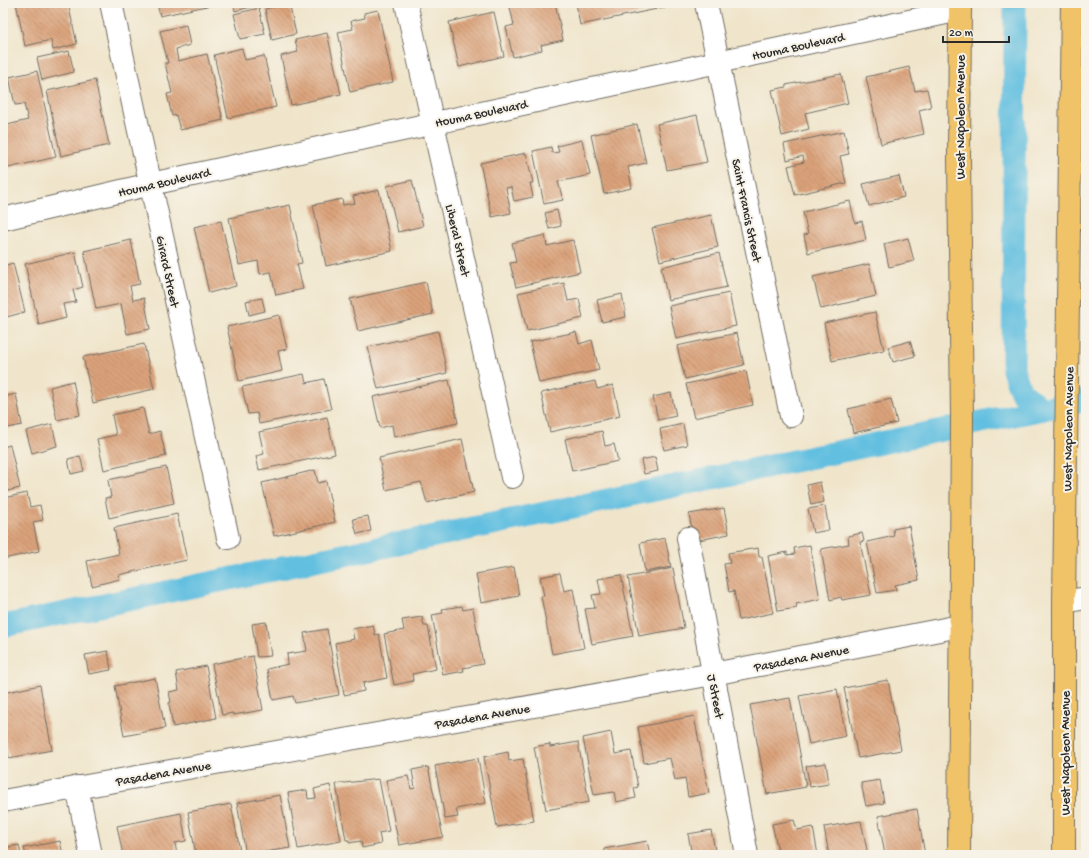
<svg xmlns="http://www.w3.org/2000/svg" width="1089" height="858" viewBox="0 0 1089 858" font-family="'Gochi Hand',sans-serif">
	<defs>
		<pattern id="building-back-hatch" width="6" height="6" patternUnits="userSpaceOnUse"><rect width="6" height="6" fill="#dba37b"/><path d="M-1 5l2 2M0 0l6 6M5-1l2 2" fill="none" stroke="#b28565"/></pattern>
	</defs>
	<rect width="100%" height="100%" fill="#f7f3e8"/>
	<filter id="ink" filterUnits="userSpaceOnUse"><feTurbulence type="fractalNoise" baseFrequency=".025" numOctaves="2"/><feDisplacementMap in="SourceGraphic" scale="8" xChannelSelector="R" yChannelSelector="G"/><feConvolveMatrix kernelMatrix="1 2 1 2 8 2 1 2 1" color-interpolation-filters="sRGB"/></filter>
	<filter id="wash" filterUnits="userSpaceOnUse"><feTurbulence type="fractalNoise" baseFrequency=".012" numOctaves="4" result="noise"/><feDisplacementMap in="SourceGraphic" scale="16" xChannelSelector="R" yChannelSelector="G"/><feGaussianBlur stdDeviation="0.9" result="paint"/><feColorMatrix in="noise" values="0 0 0 0 0 0 0 0 0 0 0 0 0 0 0 0 0 1.4 0 .05"/><feComposite in="paint" operator="in"/></filter>
	<g filter="url(#wash)">
		<rect width="100%" height="100%" fill="#f0e5cb"/>
		<g fill="none" stroke-linecap="round" stroke-linejoin="round">
			<g stroke="#62bfe0" stroke-width="23">
				<path d="M1015,3L1013,370L1021,392L1042,409"/>
				<path d="M3,626L1086,400"/>
			</g>
		</g>
		<g id="blocks">
			<g fill="url(#building-back-hatch)">
				<path d="M16,3H68L77,44L53,50L51,40L25,46Z"/>
				<path d="M157,3H216V4L160,16Z"/>
				<path d="M233,3H258L259,5L235,11Z"/>
				<path d="M289,3L296,34L272,40L265,9Z"/>
				<path d="M509,3H555L563,40L541,45L542,50L513,57L506,27L514,25Z"/>
				<path d="M576,3H676V5L580,25Z"/>
				<path d="M259,8L265,34L240,39L234,14Z"/>
				<path d="M378,10L393,82L350,92L338,32L353,29L351,21L365,18L364,13Z"/>
				<path d="M494,12L504,56L459,67L449,22Z"/>
				<path d="M186,25L190,45L176,49L178,61L207,54L223,120L180,130L176,115L172,116L167,94L172,93L165,63H168L160,31Z"/>
				<path d="M327,33L341,94L291,105L281,56L298,52L295,40Z"/>
				<path d="M242,48L245,60L264,56L276,107L228,118L214,55Z"/>
				<path d="M69,51L74,72L42,80L37,58Z"/>
				<path d="M909,67L915,91L927,89L931,107L919,110L924,134L881,144L866,77Z"/>
				<path d="M37,71L56,157L8,168L3,148V126L28,120L24,104L15,105L9,77Z"/>
				<path d="M841,74L848,103L805,113L809,129L782,136L772,90L786,87V85Z"/>
				<path d="M95,80L109,145L61,156L47,91Z"/>
				<path d="M697,115L707,162L667,170L657,124Z"/>
				<path d="M637,124L646,163L628,167L632,188L604,194L591,135Z"/>
				<path d="M844,131L849,154L840,156L846,183L795,195L788,166L804,162L803,156L787,160L784,144Z"/>
				<path d="M582,140L590,175L558,182L563,200L544,204L533,151L551,147L552,153L559,152L557,146Z"/>
				<path d="M526,153L533,183H530L533,197L514,201L511,187L506,188L511,213L492,217L480,163Z"/>
				<path d="M899,176L904,197L869,206L863,184Z"/>
				<path d="M412,180L423,226L398,232L387,186Z"/>
				<path d="M379,190L392,251L326,266L313,205L342,199L343,205L355,203L353,196Z"/>
				<path d="M850,201L855,223L862,221L866,240L808,253L804,235L808,234L803,212Z"/>
				<path d="M290,205L302,263L297,264L303,289L276,295L271,272L260,274L258,261L239,265L229,218Z"/>
				<path d="M557,210L561,226L549,229L545,213Z"/>
				<path d="M711,215L718,247L660,261L652,228Z"/>
				<path d="M221,221L236,286L209,293L194,227Z"/>
				<path d="M545,235L547,246L573,240L580,272L516,287L510,263L516,262L512,243Z"/>
				<path d="M908,238L914,261L889,267L884,244Z"/>
				<path d="M131,240L140,284L130,286L133,300L144,298L150,329L127,334L121,304L96,309L84,251Z"/>
				<path d="M75,252L83,287L73,290L76,302L63,304L66,318L39,325L25,264Z"/>
				<path d="M719,253L727,287L668,300L661,267Z"/>
				<path d="M13,263L25,312L3,318V266Z"/>
				<path d="M869,264L876,296L821,309L813,277Z"/>
				<path d="M426,282L433,314L358,331L350,299Z"/>
				<path d="M564,283L568,301L579,299L583,318L527,331L518,293Z"/>
				<path d="M729,293L736,326L676,339L669,306Z"/>
				<path d="M622,294L626,317L602,322L597,300Z"/>
				<path d="M262,298L265,311L249,315L246,301Z"/>
				<path d="M875,312L884,350L832,361L824,323Z"/>
				<path d="M279,315L287,349L278,351L282,371L239,381L227,327Z"/>
				<path d="M438,331L447,373L378,389L368,347Z"/>
				<path d="M576,332L579,344L592,340L599,370L539,383L530,342Z"/>
				<path d="M737,333L744,365L685,379L677,346Z"/>
				<path d="M910,341L915,356L893,362L888,347Z"/>
				<path d="M144,344L154,389L93,403L83,357Z"/>
				<path d="M746,371L753,405L694,418L686,384Z"/>
				<path d="M304,374L306,383L324,379L331,409L259,424L257,413L248,414L242,387Z"/>
				<path d="M449,380L458,423L394,437L392,425L380,428L373,397Z"/>
				<path d="M73,381L80,415L57,420L50,387Z"/>
				<path d="M595,381L597,389L613,385L620,416L550,432L541,393Z"/>
				<path d="M671,393L676,416L658,420L653,397Z"/>
				<path d="M16,394L22,425L3,429V397Z"/>
				<path d="M891,399L897,423L853,433L848,409Z"/>
				<path d="M143,408L149,434L160,431L166,456L104,470L97,439L116,435L112,415Z"/>
				<path d="M327,417L335,454L259,470L256,456L264,454L259,432Z"/>
				<path d="M52,424L57,446L32,453L26,431Z"/>
				<path d="M683,424L687,445L664,450L660,429Z"/>
				<path d="M602,431L605,446L614,444L618,461L572,471L565,439Z"/>
				<path d="M462,439L474,492L427,503L421,482L386,490L379,458Z"/>
				<path d="M10,445L20,488L3,492V447Z"/>
				<path d="M80,456L84,471L71,474L68,459Z"/>
				<path d="M655,457L658,471L644,474L641,460Z"/>
				<path d="M166,467L174,503L109,518L105,498L111,497L108,480Z"/>
				<path d="M315,470L318,483L326,481L335,522L274,536L262,483Z"/>
				<path d="M820,482L824,502L811,505L807,485Z"/>
				<path d="M27,493L30,507L40,505L43,520L33,522L39,551L3,559V498Z"/>
				<path d="M825,506L829,530L813,533L808,509Z"/>
				<path d="M724,508L729,534L694,541L689,514Z"/>
				<path d="M177,514L187,560L118,575L120,579L92,586L87,561L119,554L114,528Z"/>
				<path d="M368,516L371,531L357,534L353,519Z"/>
				<path d="M909,526L919,580L895,585L896,590L877,593L867,542L894,536L893,529Z"/>
				<path d="M862,533L864,541L860,542L871,595L842,600L841,597L830,600L821,549L849,544L848,536Z"/>
				<path d="M665,538L671,567L645,572L640,543Z"/>
				<path d="M810,545L820,599L796,604L797,608L778,611L768,556L787,552V555L795,554L794,548Z"/>
				<path d="M758,548L759,557H762L773,613L739,620L734,591L729,592L724,564L730,563L728,553Z"/>
				<path d="M514,567L519,596L481,603L476,574Z"/>
				<path d="M673,568L684,628L639,636L628,577Z"/>
				<path d="M560,573L564,591L573,589L584,648L552,654L541,596H544L540,577Z"/>
				<path d="M621,575L633,636L592,644L585,609L595,608L592,595L601,594L598,579Z"/>
				<path d="M462,606L463,610L473,608L483,664L463,668L464,671L443,675L432,615L443,613L442,609Z"/>
				<path d="M422,617L424,626H428L436,669L412,674L413,681L394,685L384,634L404,630L402,620Z"/>
				<path d="M266,622L271,656L257,657L252,624Z"/>
				<path d="M373,625L375,635L379,634L387,678L363,683L364,691L344,695L335,643L354,639L352,629Z"/>
				<path d="M327,629L339,695L295,703L293,696L273,700L267,669L288,664L287,654L307,651L304,633Z"/>
				<path d="M108,651L111,670L89,674L85,655Z"/>
				<path d="M253,656L263,710L233,715V713L222,715L212,664Z"/>
				<path d="M206,666L216,718L173,727L169,703L171,702L169,692L179,690L176,672Z"/>
				<path d="M155,678L165,728L124,736L115,686Z"/>
				<path d="M888,680L901,750L858,758L844,688Z"/>
				<path d="M40,685L52,750L9,758L3,727V693Z"/>
				<path d="M837,689L846,736L809,744L799,696Z"/>
				<path d="M790,698L806,787L767,794L750,705Z"/>
				<path d="M694,716L709,793L688,797L685,778L675,780L670,758L644,763L638,727Z"/>
				<path d="M611,732L615,754L631,751L638,787L634,788L636,798L616,802L614,792L594,795L583,738Z"/>
				<path d="M578,742L589,802L546,810L534,747L550,744V747Z"/>
				<path d="M508,752L509,761L523,759L534,821L497,827L484,757Z"/>
				<path d="M478,758L486,803L456,809L458,817L445,819L435,766Z"/>
				<path d="M826,763L829,784L810,787L806,766Z"/>
				<path d="M428,767L443,837L399,845L386,780L408,776L411,789L415,788L412,770Z"/>
				<path d="M379,779L389,831L379,833L381,844L362,848L361,841L349,843V840H346L336,784Z"/>
				<path d="M880,780L884,803L866,806L861,783Z"/>
				<path d="M330,785L341,841L298,849L288,793L307,790L308,799L316,798L314,789Z"/>
				<path d="M280,795L290,848L246,855L237,803Z"/>
				<path d="M231,804L240,851L224,855H196L188,812Z"/>
				<path d="M917,809L925,855H885L878,816Z"/>
				<path d="M181,813L186,841L175,843L177,855H123L117,826Z"/>
				<path d="M794,820L797,830L813,827L818,855H779L772,824Z"/>
				<path d="M861,821L868,855H829L824,827Z"/>
				<path d="M711,830L716,855H692L688,834Z"/>
				<path d="M60,841L63,855H26L24,848Z"/>
				<path d="M647,841L650,855H605L604,849Z"/>
				<path d="M19,845L21,855H3V848Z"/>
			</g>
		</g>
	</g>
	<g filter="url(#ink)">
		<use href="#blocks" fill-opacity="0" stroke="#706c63" stroke-width="1"/>
		<g fill="none" stroke-linecap="round" stroke-linejoin="round">
			<defs>
				<g id="minor">
					<path d="M111,3L228,538"/>
					<path d="M406,3L512,477"/>
					<path d="M706,3L791,416"/>
					<path d="M3,219L151,184L960,10"/>
					<path d="M688,538L747,855"/>
					<path d="M1064,602L1086,598"/>
					<path d="M77,787L91,855"/>
					<path d="M3,801L713,674L960,626"/>
				</g>
				<g id="major">
					<path d="M959,855L962,419L959,158L960,3"/>
					<path d="M1064,855V602L1072,3"/>
				</g>
			</defs>
			<use href="#minor" stroke="#706c63" stroke-width="24"/>
			<use href="#major" stroke="#706c63" stroke-width="24"/>
			<use href="#minor" stroke="#fff" stroke-width="22"/>
			<use href="#major" stroke="#f1c369" stroke-width="22"/>
		</g>
	</g>
	<g text-anchor="middle" stroke-width="4" stroke-linejoin="round" paint-order="stroke">
		<g font-size="13" fill="#2b2b2b" stroke="#f7f3e8">
			<text transform="translate(798 45) rotate(-12)" y="5">Houma Boulevard</text>
			<text transform="translate(481 112) rotate(-12)" y="5">Houma Boulevard</text>
			<text transform="translate(959 117) rotate(-90)" y="5">West Napoleon Avenue</text>
			<text transform="translate(164 181) rotate(-13)" y="5">Houma Boulevard</text>
			<text transform="translate(748 210) rotate(78)" y="5">Saint Francis Street</text>
			<text transform="translate(459 240) rotate(77)" y="5">Liberal Street</text>
			<text transform="translate(169 271) rotate(78)" y="5">Girard Street</text>
			<text transform="translate(1067 429) rotate(-89)" y="5">West Napoleon Avenue</text>
			<text transform="translate(801 657) rotate(-11)" y="5">Pasadena Avenue</text>
			<text transform="translate(717 696) rotate(79)" y="5">J Street</text>
			<text transform="translate(482 715) rotate(-10)" y="5">Pasadena Avenue</text>
			<text transform="translate(1064 753) rotate(-90)" y="5">West Napoleon Avenue</text>
			<text transform="translate(163 772) rotate(-10)" y="5">Pasadena Avenue</text>
		</g>
	</g>
	<rect width="1089" height="858" fill="none" stroke="#f7f3e8" stroke-width="16"/>
	<path d="M943 36v6h66v-6" fill="none" stroke="#2b2b2b" stroke-width="2"/>
	<text x="949" y="36" font-size="12" fill="#2b2b2b" stroke="#f7f3e8" stroke-width="3" paint-order="stroke">20 m</text>
</svg>
